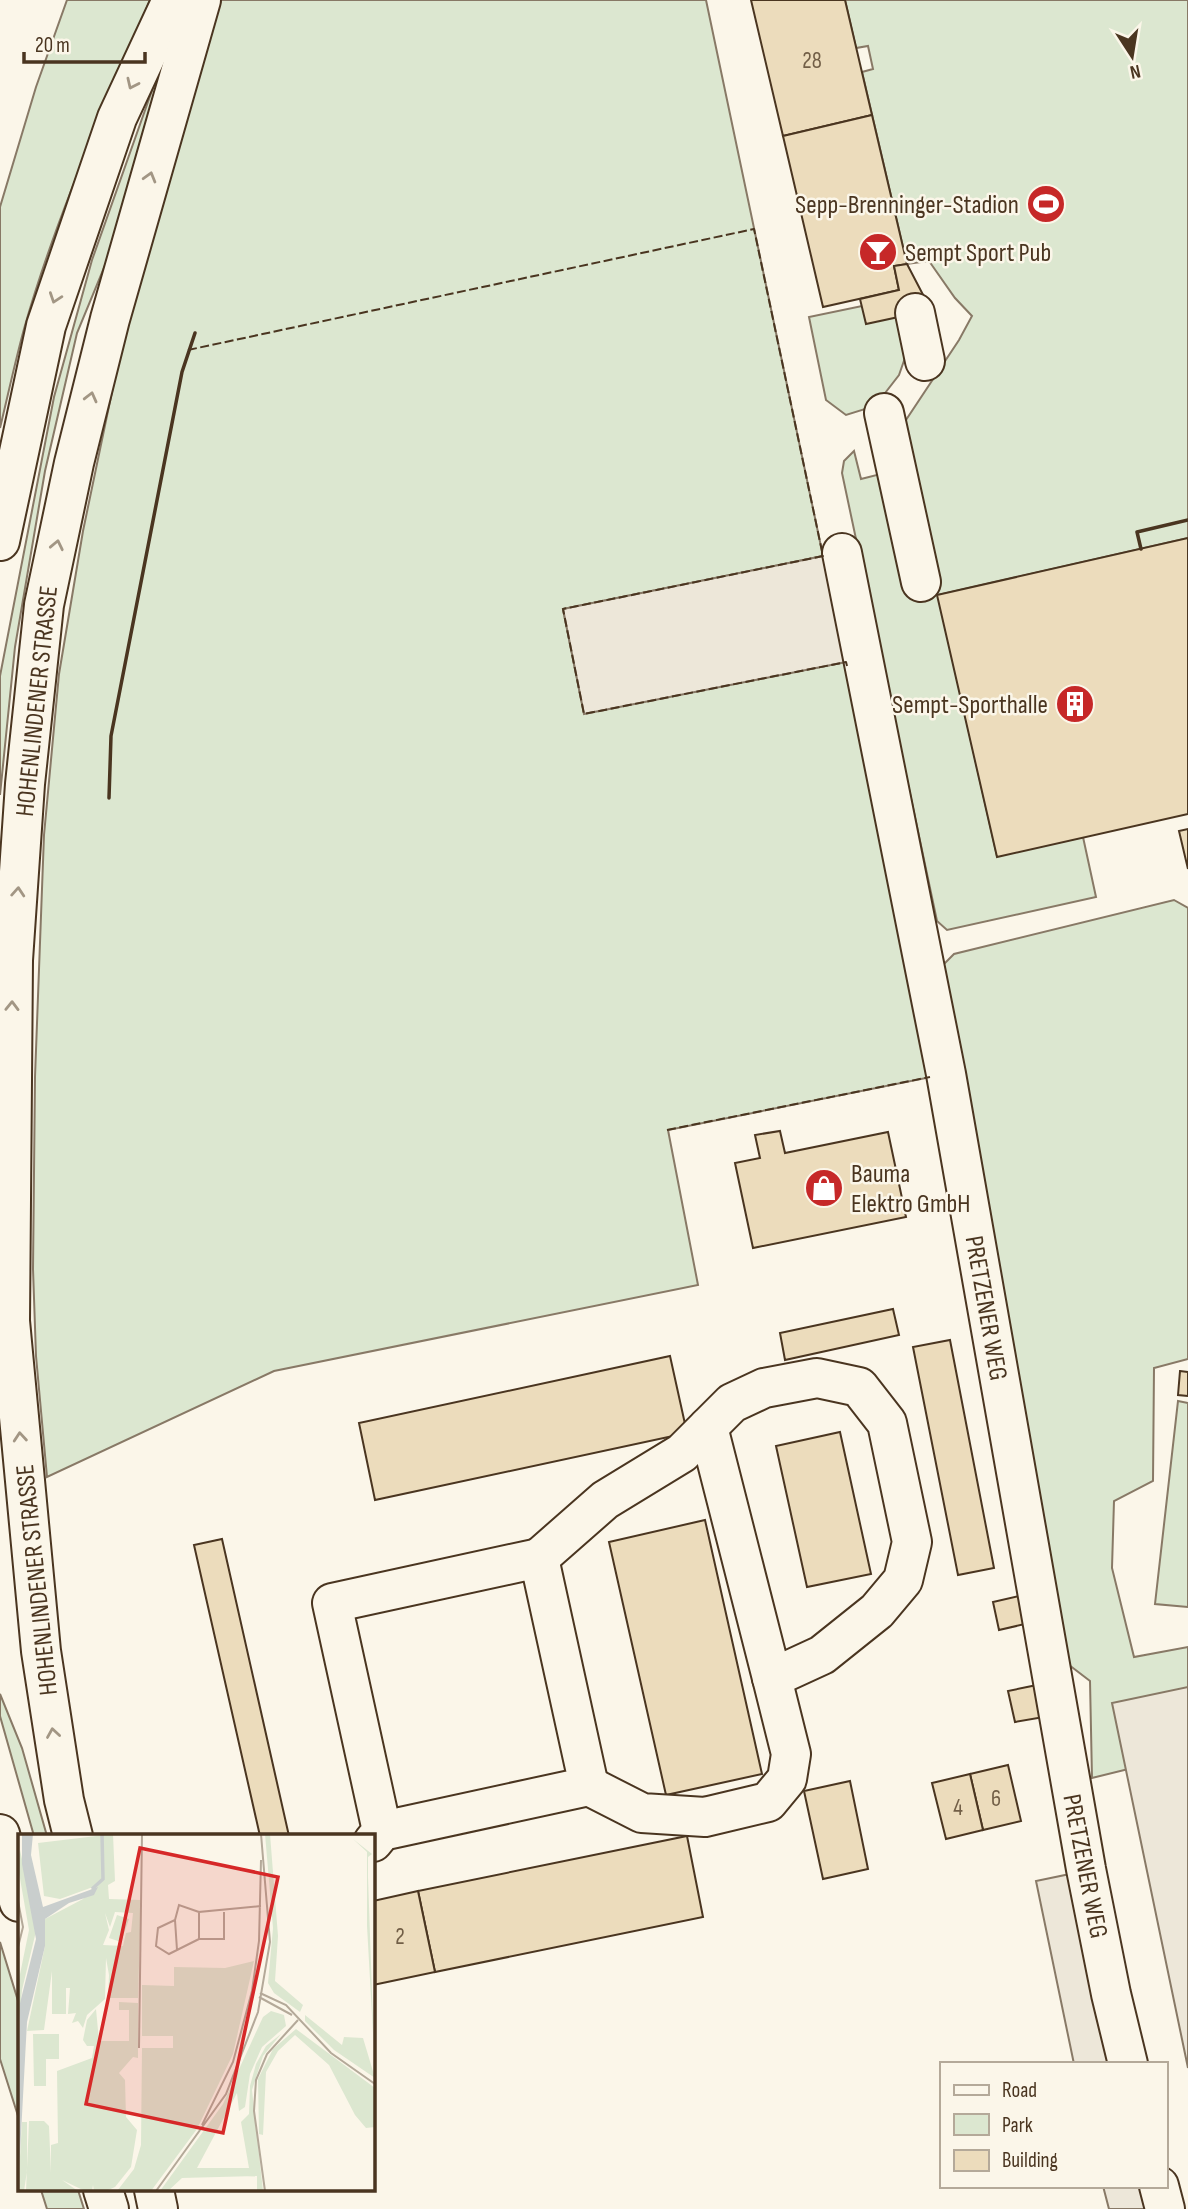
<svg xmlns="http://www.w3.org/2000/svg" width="1188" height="2209" viewBox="0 0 1188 2209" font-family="'Sofia Sans Condensed',sans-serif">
	<rect width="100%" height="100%" fill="#fbf6e9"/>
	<g fill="#dce7d0" stroke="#887966" stroke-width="2">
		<path d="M67,0H150C105,108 56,216 24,329C15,362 8,395 0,428V207L36,87Z"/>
		<path d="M221,0H706L823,556L563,609L584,713L846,662L931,1077L668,1130L698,1285L274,1371L47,1477L36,1356L33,1269L35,1077L44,835L59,674L83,531L128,315Z"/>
		<path d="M845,0H1188V538L938,595L997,856L1083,837L1096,897L947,930L937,921L842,473L844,461L854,451L861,479L881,474L902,426L959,340L972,316L955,298L929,261L907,264L862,72L873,69L868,46L856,48Z"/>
		<path d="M172,34L120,229L77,333L45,471L15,647L0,795V676L54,397L92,260Z"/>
		<path d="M862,306L899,317L906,355L899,375L875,406L846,415L826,400L809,317Z"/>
		<path d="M1174,900L1188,908V1359L1154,1368L1153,1481L1114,1501L1112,1568L1134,1657L1188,1647V1757L1173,1758L1092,1778L1090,1681L1056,1655L941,967L954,954Z"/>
		<path d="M1178,1401L1188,1403V1607L1155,1604Z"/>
		<path d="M0,1694L22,1748L47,1836H34L0,1716Z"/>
		<path d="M0,1942L19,2004V2119L0,2059Z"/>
		<path d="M41,2190H78L84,2209H47Z"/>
	</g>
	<g fill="#ede7d9" stroke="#887966" stroke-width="2">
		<path d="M823,556L846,662L584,714L563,609Z"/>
		<path d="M1188,1687V2068L1112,1703Z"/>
		<path d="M1070,1874L1115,2064H1074L1036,1881Z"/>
		<path d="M1103,2186H1143L1149,2209H1109Z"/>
	</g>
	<g fill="#ecdcbc" stroke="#4a3520" stroke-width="2">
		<path d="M751,0H845L872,115L783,136Z"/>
		<path d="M872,115L907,264L894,266L899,290L823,307L783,136Z"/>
		<path d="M907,264L931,310L866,324L860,299L899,290L894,266Z"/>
		<path d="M1188,538V814L997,857L937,595Z"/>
		<path d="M1188,829V869L1179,831Z"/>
		<path d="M780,1131L785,1153L888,1132L906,1217L753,1248L735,1163L760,1158L755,1135Z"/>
		<path d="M893,1309L899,1335L785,1360L780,1333Z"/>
		<path d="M950,1340L994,1568L958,1575L913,1347Z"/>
		<path d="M670,1356L687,1433L375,1500L359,1423Z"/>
		<path d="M1180,1371L1188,1372V1396L1178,1395Z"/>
		<path d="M840,1432L871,1574L807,1587L776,1446Z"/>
		<path d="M705,1520L762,1774L666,1795L609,1542Z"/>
		<path d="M222,1539L289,1836H260L194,1545Z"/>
		<path d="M1019,1596L1025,1624L999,1630L993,1602Z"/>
		<path d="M1037,1685L1044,1717L1015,1722L1008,1691Z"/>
		<path d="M1008,1765L1021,1821L983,1830L970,1774Z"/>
		<path d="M970,1774L983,1830L946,1839L932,1783Z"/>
		<path d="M850,1781L868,1869L823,1879L804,1791Z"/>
		<path d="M687,1836L703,1917L435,1972L418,1891Z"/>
		<path d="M418,1891L435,1972L373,1985V1901Z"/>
	</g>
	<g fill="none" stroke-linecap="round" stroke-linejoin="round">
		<defs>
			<g id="minor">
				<path d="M915,313L925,361"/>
				<path d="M884,413L921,582"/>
				<path d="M842,553L946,1074L1086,1869L1111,1994L1128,2064"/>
				<path d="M708,1427L772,1678"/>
				<path d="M539,1558L605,1500L682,1453L732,1403L764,1388L817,1378L859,1387L887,1423L912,1542L903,1580L877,1611L822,1655L772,1678L791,1754L787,1779L768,1802L705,1817L642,1813L589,1786"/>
				<path d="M373,1842L382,1831L589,1786L539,1558L332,1603L382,1831"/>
				<path d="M1159,2186L1165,2209"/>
			</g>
			<g id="major">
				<path d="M0,541L46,326L117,118L172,0"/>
				<path d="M0,1834L19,1902"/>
				<path d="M73,1836L64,1800L41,1651L10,1321L13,960L25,784L44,605L74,463L110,319L201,0"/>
				<path d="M103,2190L109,2209"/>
				<path d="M154,2190L158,2209"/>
			</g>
		</defs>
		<use href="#minor" stroke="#4a3520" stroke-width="42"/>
		<use href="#major" stroke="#4a3520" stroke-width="42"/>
		<use href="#minor" stroke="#fbf6e9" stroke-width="38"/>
		<use href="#major" stroke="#fbf6e9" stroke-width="38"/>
		<g stroke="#4a3520" stroke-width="2" stroke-dasharray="9 3.5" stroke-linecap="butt">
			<path d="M188,350L754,229L823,556L563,609L584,714L846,662L847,666"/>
			<path d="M667,1130L930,1077"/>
		</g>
		<g stroke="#4a3520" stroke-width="3.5">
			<path d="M1141,549L1137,532L1188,520"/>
			<path d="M109,798L111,736L182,372L195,333"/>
		</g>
	</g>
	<defs><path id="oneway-chevron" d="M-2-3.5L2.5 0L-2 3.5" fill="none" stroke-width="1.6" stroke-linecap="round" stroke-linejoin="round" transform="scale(1.75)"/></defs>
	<g stroke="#a29684">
		<use href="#oneway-chevron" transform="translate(132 84) rotate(115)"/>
		<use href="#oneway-chevron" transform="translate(150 177) rotate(-74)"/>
		<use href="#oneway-chevron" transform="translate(55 298) rotate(109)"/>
		<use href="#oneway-chevron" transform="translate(91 397) rotate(-76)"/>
		<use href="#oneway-chevron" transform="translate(57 545) rotate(-78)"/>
		<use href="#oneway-chevron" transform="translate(18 892) rotate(-86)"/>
		<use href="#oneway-chevron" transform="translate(12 1006) rotate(-89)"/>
		<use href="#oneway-chevron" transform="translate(20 1437) rotate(-95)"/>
		<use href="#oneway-chevron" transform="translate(53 1733) rotate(-99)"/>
	</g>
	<defs>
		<symbol id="stadium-disc" viewBox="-11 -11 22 22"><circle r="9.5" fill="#c62828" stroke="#fbf6e9"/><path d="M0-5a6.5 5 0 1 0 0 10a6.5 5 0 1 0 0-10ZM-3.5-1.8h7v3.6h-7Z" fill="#fff"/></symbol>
		<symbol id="bar-disc" viewBox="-11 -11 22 22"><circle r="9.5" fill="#c62828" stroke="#fbf6e9"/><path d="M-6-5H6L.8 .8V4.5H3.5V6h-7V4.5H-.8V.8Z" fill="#fff"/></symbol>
		<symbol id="building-disc" viewBox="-11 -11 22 22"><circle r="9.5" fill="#c62828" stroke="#fbf6e9"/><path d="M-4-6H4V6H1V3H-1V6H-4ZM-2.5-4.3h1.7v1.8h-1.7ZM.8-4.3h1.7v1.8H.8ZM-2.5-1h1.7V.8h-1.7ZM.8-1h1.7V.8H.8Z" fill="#fff"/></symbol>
		<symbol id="shop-disc" viewBox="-11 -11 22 22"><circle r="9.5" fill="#c62828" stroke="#fbf6e9"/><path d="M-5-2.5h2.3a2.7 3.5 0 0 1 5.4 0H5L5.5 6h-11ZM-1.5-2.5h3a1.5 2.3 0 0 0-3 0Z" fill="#fff"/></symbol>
	</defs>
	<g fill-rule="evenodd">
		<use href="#stadium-disc" x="1024" y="182" width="44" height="44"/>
		<use href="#bar-disc" x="856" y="230" width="44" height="44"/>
		<use href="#building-disc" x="1053" y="682" width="44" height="44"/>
		<use href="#shop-disc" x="802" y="1166" width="44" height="44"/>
	</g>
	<g text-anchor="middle" stroke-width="5" stroke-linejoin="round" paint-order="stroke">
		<g font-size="23" fill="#725f47">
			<text x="812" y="68">28</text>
			<text x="996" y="1806">6</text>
			<text x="958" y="1815">4</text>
			<text x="400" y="1944">2</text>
		</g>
		<g font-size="26" fill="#4a3520" stroke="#fbf6e9" text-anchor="end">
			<text x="1019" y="213">Sepp-Brenninger-Stadion</text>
			<text x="905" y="261" text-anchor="start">Sempt Sport Pub</text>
			<text x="1048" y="713">Sempt-Sporthalle</text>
			<text x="851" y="1182" text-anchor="start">Bauma<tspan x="851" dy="30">Elektro GmbH</tspan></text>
		</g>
		<g font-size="26" fill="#4a3520" stroke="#fbf6e9">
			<text transform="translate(36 701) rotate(-84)" y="9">HOHENLINDENER STRASSE</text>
			<text transform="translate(987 1308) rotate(80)" y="9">PRETZENER WEG</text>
			<text transform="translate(36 1580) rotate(-96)" y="9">HOHENLINDENER STRASSE</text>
			<text transform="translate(1086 1866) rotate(79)" y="9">PRETZENER WEG</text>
		</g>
	</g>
	<g transform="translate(18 1834)">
		<rect width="357" height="357" fill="#fbf6e9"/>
		<path d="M95,0L97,47L90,51L91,65L123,66L120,164H90L91,141L88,124L87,165L69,181L65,194L60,187L54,189L58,179L50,180L52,154H48V180H34V137L26,196L9,197L27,112V85L65,65L75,53L42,65L26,62L20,9ZM97,78L115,79L113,98L108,99L105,112L85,111L91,96L87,79L92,93ZM247,0H252L260,102L257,147L285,171L282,178L256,159L250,149L255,94ZM335,5L354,20L350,23V43L356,217L349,92V18ZM2,16L19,93L4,156L0,198V150L11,96L0,33ZM99,81L111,85L103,108L91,104ZM236,127L215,220L179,295L133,357H99L116,335L123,311L124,214H155V202H124V151L156,152V133L207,134ZM101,168L120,169V224L115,223L101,239L107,246L108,283L119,296L113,333L97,353L88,357H76L75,351L74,357H67L44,346L60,357H8L11,287H26L31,292L33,339V311L40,309L39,237L74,224L76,212H69L65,206L69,186L78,175L81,207H111V176H101ZM253,177L266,181L268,192L244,213L232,240L227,273L221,277L219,259L179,334H231L223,288L231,280L232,252L238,230L248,212L263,200L245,222L234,256L245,357H239V342L164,344L150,357H142L205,270L245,183ZM287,181L324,211L326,203L345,204L357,244L316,216L287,187ZM278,195L357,254V293L348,294L337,281L311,231L277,201L260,217L248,238L245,301L241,300L240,245L255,215ZM15,200H41V225H28V252H16ZM4,288H9V337L6,357H0Z" fill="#dce7d0" fill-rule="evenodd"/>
		<path d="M4,0H15L13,21L25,73L80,53L76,61L51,69L27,85V112L9,188L0,356L2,169L18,105L4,30Z" fill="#c9cecd"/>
		<path fill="none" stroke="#c9cecd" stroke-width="3.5" d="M74,55L85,45L84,0"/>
		<path fill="none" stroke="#b4a999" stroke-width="2" d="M6,0H48M0,67L5,93L0,113M181,78L161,71L157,86L140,94L138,112L151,120L181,105M206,78V105H181V78L243,72M157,86L159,116M242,159L268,171L313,219L357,250M241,163L274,181M121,214L124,0M184,291L215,228L234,157L241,107L243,26M138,357L208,260L240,178L252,108L243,0M247,357L236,277L238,246L249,220L280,186"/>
		<path fill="#d62828" fill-opacity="0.15" stroke="#d62828" stroke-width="3.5" d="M122,14L260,43L205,299L68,270Z"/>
		<rect width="357" height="357" fill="none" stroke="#4a3520" stroke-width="3.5"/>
	</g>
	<rect x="940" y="2062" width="228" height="126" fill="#fbf6e9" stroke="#b4a999" stroke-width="2"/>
	<rect x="954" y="2085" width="35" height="10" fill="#fbf6e9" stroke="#b4a999" stroke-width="2"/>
	<text x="1002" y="2097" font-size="21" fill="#4a3520">Road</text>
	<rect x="954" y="2114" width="35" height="21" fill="#dce7d0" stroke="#b4a999" stroke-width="2"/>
	<text x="1002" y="2132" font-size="21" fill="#4a3520">Park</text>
	<rect x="954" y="2150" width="35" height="21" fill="#ecdcbc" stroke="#b4a999" stroke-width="2"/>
	<text x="1002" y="2167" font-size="21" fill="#4a3520">Building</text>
	<g transform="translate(1132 56) rotate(168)" stroke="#fbf6e9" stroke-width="5" paint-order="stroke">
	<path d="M0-5L12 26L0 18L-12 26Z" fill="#4a3520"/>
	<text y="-10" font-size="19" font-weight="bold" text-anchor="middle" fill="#4a3520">N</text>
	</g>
	<path d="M24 52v10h121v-10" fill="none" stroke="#4a3520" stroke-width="3.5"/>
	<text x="35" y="52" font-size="21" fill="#4a3520" stroke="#fbf6e9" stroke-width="5" paint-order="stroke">20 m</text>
</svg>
